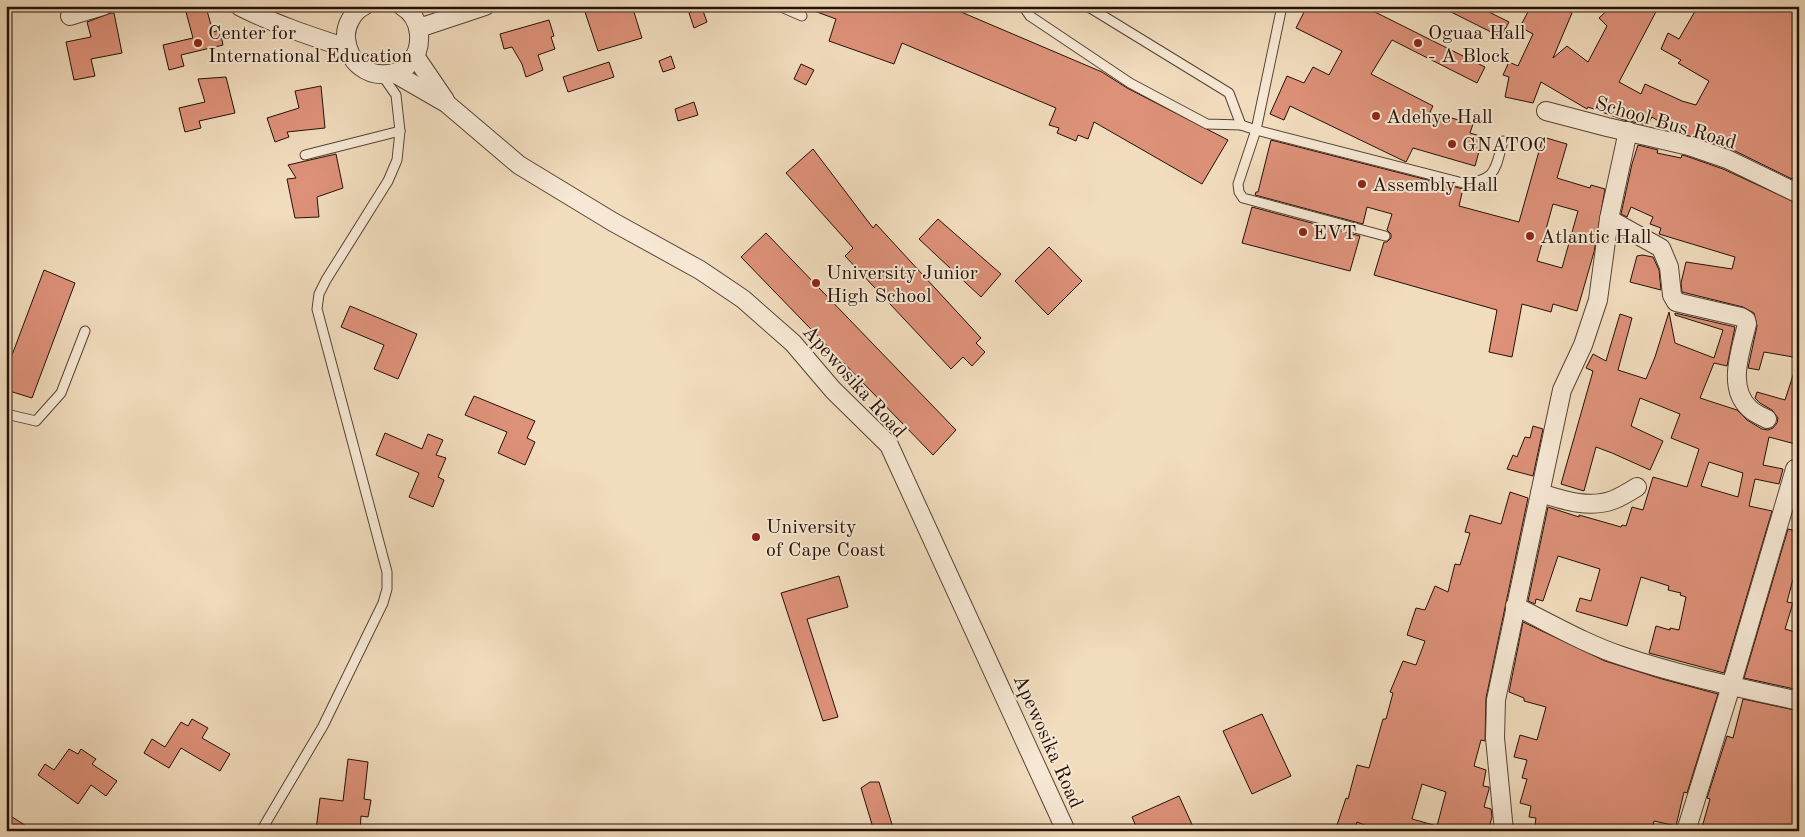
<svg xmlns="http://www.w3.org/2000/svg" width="1805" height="837" viewBox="0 0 1805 837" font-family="'Old Standard TT',serif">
	<rect width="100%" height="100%" fill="#f1dcbd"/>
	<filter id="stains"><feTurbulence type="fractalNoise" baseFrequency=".004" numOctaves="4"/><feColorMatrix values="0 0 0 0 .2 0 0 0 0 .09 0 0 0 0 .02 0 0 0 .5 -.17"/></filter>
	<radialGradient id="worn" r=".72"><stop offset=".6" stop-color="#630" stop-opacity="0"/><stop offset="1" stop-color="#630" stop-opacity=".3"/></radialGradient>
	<g fill="#dd9179" stroke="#241006" fill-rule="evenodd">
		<path d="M583,6H632L642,38L598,51Z"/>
		<path d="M806,6H947L1102,72L1127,88L1228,140L1202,184L1094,122L1088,139L1078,135L1076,141L1057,133L1059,128L1049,125L1056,108L902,43L894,64L829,41L836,19L806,8Z"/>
		<path d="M1307,6H1363L1485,67L1477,83L1392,40L1371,74L1433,106L1430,112L1473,124L1470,133L1483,137L1475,166L1413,148L1406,162L1290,106L1284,120L1270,114L1287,76L1304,83L1313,67L1329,75L1342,51L1296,28Z"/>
		<path d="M1439,6H1477L1509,22L1501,37Z"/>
		<path d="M1531,6H1556L1572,13L1553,58L1567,46L1588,62L1607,26L1599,18L1612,6H1659L1619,82L1641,94L1645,84L1682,101L1696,105L1709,81L1678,63L1681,60L1661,49L1668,33L1679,39L1698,6H1799V168L1792,179L1731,149L1676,132L1652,117L1647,125L1624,120L1588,107L1587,109L1541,82L1533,103L1505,97L1509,77L1503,75L1509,62L1518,66L1533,34L1520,27Z"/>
		<path d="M206,7L213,32L220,30L223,45L181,55L184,66L169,70L163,45L193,38L186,12Z"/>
		<path d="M702,8L707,22L694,28L689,13Z"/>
		<path d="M111,13H114L122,53L91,59L95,76L74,80L66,42L91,37L87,22Z"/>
		<path d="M549,20L554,36L551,37L555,49L538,55L543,70L526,77L522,64L512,47L504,49L500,34Z"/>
		<path d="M671,56L675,68L663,72L659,61Z"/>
		<path d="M609,62L614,77L568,92L563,77Z"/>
		<path d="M801,64L814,70L806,85L794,79Z"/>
		<path d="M226,77L235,113L199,121L201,128L185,132L179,108L205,102L198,79Z"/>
		<path d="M321,86L325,128L287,132L289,137L275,142L267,118L299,108L295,91Z"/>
		<path d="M694,102L698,115L678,121L675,109Z"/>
		<path d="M1543,137L1567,144L1557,178L1590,188L1591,185L1605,189L1594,252L1577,311L1553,304L1551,312L1522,304L1512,357L1489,352L1497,310L1374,275L1384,242H1387L1391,238V234L1387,230L1392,214L1367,207L1363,224L1255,195L1256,192H1258L1271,140L1463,189L1459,206L1519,222ZM1553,204L1578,211L1562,268L1537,261Z"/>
		<path d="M1638,145L1658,150L1657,153L1681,158L1682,155L1686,156L1723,169L1799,204V358L1764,352L1759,370L1748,368L1757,326L1754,313L1743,307L1682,292L1681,283L1686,262L1732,269L1735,257L1659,234L1661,228L1650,224L1653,217L1631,207L1627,217L1621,214L1632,164Z"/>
		<path d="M813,149L873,228L876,224L981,338L976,343L985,352L972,366L963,357L951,369L845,256L853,248L786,173Z"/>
		<path d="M336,154L343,188L317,197L319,217L295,218L287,179L296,178L288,165Z"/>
		<path d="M1252,207L1360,236L1350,271L1242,243Z"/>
		<path d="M938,219L1001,274L981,297L919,239Z"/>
		<path d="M766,233L956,430L933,455L741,257Z"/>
		<path d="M1049,247L1082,281L1048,315L1015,281Z"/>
		<path d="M1642,255L1653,257L1659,270L1661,290L1630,282L1637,256Z"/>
		<path d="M44,270L75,283L32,398L6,390V371Z"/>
		<path d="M350,306L417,334L398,379L374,369L384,345L341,327Z"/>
		<path d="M1669,312L1675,343L1714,358L1723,330L1675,315V313L1735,327L1727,366L1714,363L1700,398L1737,410L1747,420L1762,429L1768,430L1773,428L1777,423L1778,418L1772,410L1760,403L1755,398L1757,392L1785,400L1796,366L1799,367V445L1769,437L1763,465L1783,469L1779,484L1755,479L1749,506L1772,511L1724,673L1649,653L1656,626L1670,630V628L1679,630L1686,597L1680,595L1681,593L1668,590L1669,586L1641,577L1627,626L1576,611L1580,598L1591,601L1600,569L1558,556L1543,601L1536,599L1535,604L1528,601L1548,507L1579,517V515L1621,527L1622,525L1626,526L1632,507L1643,510L1653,477L1687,487L1699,449L1671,438L1680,414L1640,398L1631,426L1663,441L1650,470L1612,453L1596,447L1584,491L1561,484L1593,371L1586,368L1593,354L1606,361L1620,314L1632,318L1618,370L1646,379L1655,357ZM1709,462L1743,473L1738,497L1701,486Z"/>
		<path d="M474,396L535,421L527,438L535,442L525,465L498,453L507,432L465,415Z"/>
		<path d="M1533,426L1543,429L1533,476L1507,469L1513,455L1517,457L1525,437L1530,438Z"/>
		<path d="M385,433L422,449L428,434L443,440L436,455L446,458L438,477L444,480L433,507L409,497L419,473L376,455Z"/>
		<path d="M1510,492L1528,498L1486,698L1485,741L1481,740L1474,766L1486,770L1483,786L1489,787V789L1484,807L1491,809L1492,817L1488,831H1380L1357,822L1354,831H1335L1346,798L1348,799L1357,765L1369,768L1383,719H1386L1393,693L1390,692L1403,661L1416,665L1425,641L1407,635L1416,608L1425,610L1435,586L1448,592L1455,564L1460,565L1470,533L1465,532L1470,515L1501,524ZM1422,784L1446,792L1437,826L1412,819Z"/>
		<path d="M1788,529L1796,531L1793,543L1799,544V556L1787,602L1793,603L1785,629L1798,633L1793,649L1799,650V690L1744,678Z"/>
		<path d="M839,576L848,607L807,619L838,717L823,721L781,593Z"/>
		<path d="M1523,622L1605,661L1662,679L1718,694L1687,793L1684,792L1676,826L1654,821L1652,831H1534L1536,818L1529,817L1531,806L1520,803L1527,779L1522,778L1527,760L1514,757L1520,735L1537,740L1546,707L1524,701V698L1509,692Z"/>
		<path d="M1743,699L1799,711V831H1701L1710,799L1707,798L1727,736L1733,738Z"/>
		<path d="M1262,714L1291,776L1252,794L1223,731Z"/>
		<path d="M192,719L208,728L202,738L230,754L220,771L181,748L169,768L144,753L152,739L165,747L181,722L188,726Z"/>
		<path d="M69,749L78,754L81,749L96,759L92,764L117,781L106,796L91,785L78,804L38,775L45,764L54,770Z"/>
		<path d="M348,759L368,762L364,799L371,800L368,817L361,816L360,831L316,830L320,798L343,801Z"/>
		<path d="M870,782H879L894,831H874L861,788Z"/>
		<path d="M1179,796L1195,831H1138L1132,817Z"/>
		<path d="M6,813L34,831H6Z"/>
	</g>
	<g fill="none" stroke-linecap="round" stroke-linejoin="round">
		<defs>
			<g id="lane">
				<path d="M779,6L802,16"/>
				<path d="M1023,6L1030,16L1130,83L1207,124L1241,125L1256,130L1238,184L1239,192L1243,198L1385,236"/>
				<path d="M1087,6L1229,93L1241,125"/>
				<path d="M1282,6L1256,130L1463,183C1497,181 1495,169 1503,141"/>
				<path d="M305,155L400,131"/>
				<path d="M6,414L36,421L61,393L85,331"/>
				<path d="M261,831L323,726L383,603L387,589V572L317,309L319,294L326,280L388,181L397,160L400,131L396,95L382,75"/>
			</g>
			<g id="street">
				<path d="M239,6C274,24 310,36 347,48"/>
				<path d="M364,6C353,11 345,26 346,38C351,90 423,84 419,34C418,22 412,12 402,6"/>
				<path d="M70,16L103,6"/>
				<path d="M419,28L485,6"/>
				<path d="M415,56L445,100"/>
				<path d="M394,73L446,103L519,165L613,222L700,270L743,299L793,343L833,390L889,445L1066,831"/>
				<path d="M1546,111L1607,127L1689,146L1727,159L1799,194"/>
				<path d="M1609,219L1661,248L1669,267L1672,295L1676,302L1741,317L1746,320L1747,324C1741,350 1726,388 1750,409C1754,413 1761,416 1767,419"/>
				<path d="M1540,493C1563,500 1589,509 1613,500C1621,497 1629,492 1637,487"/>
				<path d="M1515,606C1550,623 1585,644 1622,656C1678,675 1741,688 1799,701"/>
				<path d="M1504,831L1495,738L1496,700L1562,390L1583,345L1598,300L1609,219L1628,131"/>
				<path d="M1686,831L1731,686L1795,469"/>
			</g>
		</defs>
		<use href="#lane" stroke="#574334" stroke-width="11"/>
		<use href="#street" stroke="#574334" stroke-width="20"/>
		<use href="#lane" stroke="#f6e8d4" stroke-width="9"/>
		<use href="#street" stroke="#f6e8d4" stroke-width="18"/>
	</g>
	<g fill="#8f2418" stroke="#f6e8d4" stroke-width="2">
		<circle cx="198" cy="43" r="5"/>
		<circle cx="1418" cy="43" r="5"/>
		<circle cx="1376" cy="116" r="5"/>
		<circle cx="1452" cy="144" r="5"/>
		<circle cx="1362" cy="184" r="5"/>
		<circle cx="1303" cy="232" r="5"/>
		<circle cx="1530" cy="236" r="5"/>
		<circle cx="816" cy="283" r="5"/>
		<circle cx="756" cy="537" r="5"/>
	</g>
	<g text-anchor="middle" stroke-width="4" stroke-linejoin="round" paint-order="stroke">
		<g font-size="20" fill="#241006" stroke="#f6e8d4" text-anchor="start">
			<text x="208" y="39">Center for<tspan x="208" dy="23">International Education</tspan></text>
			<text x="1428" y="39">Oguaa Hall<tspan x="1428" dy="23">- A Block</tspan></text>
			<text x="1386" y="123">Adehye Hall</text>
			<text x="1462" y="151">GNATOC</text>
			<text x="1372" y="191">Assembly Hall</text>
			<text x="1313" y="239">EVT</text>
			<text x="1540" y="243">Atlantic Hall</text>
			<text x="826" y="279">University Junior<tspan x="826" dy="23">High School</tspan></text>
			<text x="766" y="533">University<tspan x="766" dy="23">of Cape Coast</tspan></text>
		</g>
		<g font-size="20" fill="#241006" stroke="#f6e8d4">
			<text transform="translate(1666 122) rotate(16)" y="7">School Bus Road</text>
			<text transform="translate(855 381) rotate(48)" y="7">Apewosika Road</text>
			<text transform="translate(1049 741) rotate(66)" y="7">Apewosika Road</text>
		</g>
	</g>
	<rect width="1805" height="837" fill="none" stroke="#f1dcbd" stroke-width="25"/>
	<rect x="8" y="8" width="1790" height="822" fill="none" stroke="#241006" stroke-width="2.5"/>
	<rect x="12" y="12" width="1780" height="812" fill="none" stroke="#241006"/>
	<rect width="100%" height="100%" filter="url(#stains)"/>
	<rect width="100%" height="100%" fill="url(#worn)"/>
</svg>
